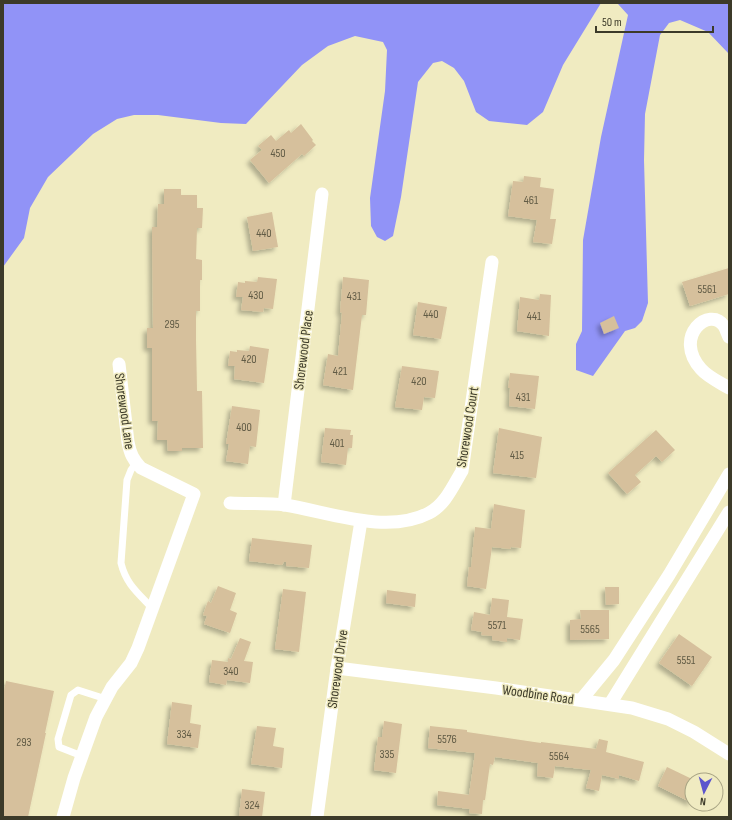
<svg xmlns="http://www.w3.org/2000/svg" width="732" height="820" viewBox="0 0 732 820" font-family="'Sofia Sans Condensed',sans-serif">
	<defs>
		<filter id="shadow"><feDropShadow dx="-3.5" dy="3.5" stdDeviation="2" flood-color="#0004"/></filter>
	</defs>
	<rect width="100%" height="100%" fill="#f0ebc1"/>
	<g fill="#9193f7">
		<path d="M3,3H601L563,65L543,112L527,125L489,121L476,112L464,81L454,68L442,61L433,63L418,82L401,197L393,236L385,241L377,237L371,226L370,198L385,91L387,50L383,42L355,36L328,46L302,65L246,124L221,123L158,115H134L117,119L93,134L48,177L30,208L24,238L3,267Z"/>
		<path d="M608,3H729V54L708,32L680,20L669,23L660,35L645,114L644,160L648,303L642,321L635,328L625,331L593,376L576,370V344L582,331L583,240L601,137L628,15L618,4Z"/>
	</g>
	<g fill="#d6c09c" filter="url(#shadow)">
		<path d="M301,124L313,140L312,141L316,145L304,156L302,154L269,183L250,160L262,150L258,146L271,135L276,141L289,130L291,133Z"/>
		<path d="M524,176L541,178L540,187L554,189L550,219H556L552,244L533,242L537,220L508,216L513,181L523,182Z"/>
		<path d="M164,189H181V195H197V208H203L202,228H197L196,259L202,260V280H200V311H196V339L197,391H202L203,448H182V451H168L167,440H157L158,421H152V348H147V328H153L152,227H157L158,204H164Z"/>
		<path d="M272,212L278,247L253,251L247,217Z"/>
		<path d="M729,268V294L690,306L682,282Z"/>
		<path d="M258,277L277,279L273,309L264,308L263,312L241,310L243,297H236L238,282L245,283V281L257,282Z"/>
		<path d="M343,277L369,280L366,315H362L353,390L323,385L328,354L338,356L342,313L340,312Z"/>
		<path d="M540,294L551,295L549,336L517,331L520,297L539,300Z"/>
		<path d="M418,302L447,307L441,339L413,335Z"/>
		<path d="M614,316L619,328L604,334L600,323Z"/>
		<path d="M250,346L269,349L264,383L234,379L235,366H228L230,351L237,352V350L249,351Z"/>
		<path d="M402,366L439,371L435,398L424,397L422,410L395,407Z"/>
		<path d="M510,373L539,376L535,409L509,406L510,388H508Z"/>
		<path d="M232,406L260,410L256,447L250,446L248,464L226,461L229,444H226Z"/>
		<path d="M325,428L351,430L350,435H353L352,448H348L346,465L321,462Z"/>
		<path d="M499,428L542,437L536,478L493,473Z"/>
		<path d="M656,430L675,450L662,462L656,456L635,475L641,482L627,494L608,473Z"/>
		<path d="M494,504L525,510L521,548L511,547L510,549L492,547L486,589L467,586L469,567H471L475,527L491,529Z"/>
		<path d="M252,538L312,545L309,568L286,566V562H284L282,565L249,561Z"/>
		<path d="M218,586L236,593L230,610L237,613L230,633L204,624L207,616L203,615L208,601L211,603Z"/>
		<path d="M605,587H619V604L606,605Z"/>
		<path d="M283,589L306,592L299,652L275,649Z"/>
		<path d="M387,590L416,594L415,607L386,603Z"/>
		<path d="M492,598L509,600L507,617L523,619L520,640L507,638V642L492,640V636L481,635L482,632L471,630L474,612L490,615Z"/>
		<path d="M580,610H609V639L570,640V620L581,619Z"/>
		<path d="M679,634L712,657L692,686L659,663Z"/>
		<path d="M240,638L251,642L244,661L253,662L250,683L227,680L226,685L209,682L212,660L228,662V658L231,659Z"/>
		<path d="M6,681L54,691L45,733H46L28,817H3V696Z"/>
		<path d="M172,702L192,705L190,723L201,725L198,748L167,744Z"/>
		<path d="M384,721L402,724L396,773L374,770L378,737H382Z"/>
		<path d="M257,726L276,728L273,746L284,748L282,768L251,764Z"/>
		<path d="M430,726L467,730V732L541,743V742L596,749L599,739L608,741L606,752L644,762L639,781L619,775V779L602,775L599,791L586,788L591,770L555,766L553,778L537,776L538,763L495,757L493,765L490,764L485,800H483L482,814L469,813L470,809L437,805L438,791L469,795L475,753L428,748Z"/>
		<path d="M667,767L692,779V803L658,786Z"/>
		<path d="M242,789L265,792L262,817H239Z"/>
	</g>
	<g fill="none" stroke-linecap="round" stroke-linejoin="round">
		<g stroke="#fff" stroke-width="7">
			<path d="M136,463L131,470L127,480L121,563C126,584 138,593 152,608"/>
			<path d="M82,756L59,747L58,739L71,695L78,690L106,699"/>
		</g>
		<g stroke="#fff" stroke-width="13">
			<path d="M729,337C727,333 726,329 724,326C710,305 672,336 701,369C708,377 719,382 729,388"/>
			<path d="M230,503C248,504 268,503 285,505C329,512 387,535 429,513C445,505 453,486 462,471L492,262"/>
			<path d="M284,505L322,194"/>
			<path d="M337,668L496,688L632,708L668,719L694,732L729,754"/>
			<path d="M581,700L614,660L669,575L729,474"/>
			<path d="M610,704L729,512"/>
			<path d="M63,817L74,778L96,717L112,687L131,663L138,648L194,494L141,468C133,460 130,453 128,442L119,364"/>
			<path d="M317,817L337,668L361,521"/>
		</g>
	</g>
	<g text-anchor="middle" stroke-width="3" stroke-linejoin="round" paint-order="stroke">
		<g font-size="12" fill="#625c46">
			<text x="278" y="157">450</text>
			<text x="531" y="204">461</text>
			<text x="264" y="237">440</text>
			<text x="707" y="293">5561</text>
			<text x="256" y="299">430</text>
			<text x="354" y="300">431</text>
			<text x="431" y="318">440</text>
			<text x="534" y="320">441</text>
			<text x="172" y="328">295</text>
			<text x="249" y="363">420</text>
			<text x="340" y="375">421</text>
			<text x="419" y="385">420</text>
			<text x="523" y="401">431</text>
			<text x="244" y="431">400</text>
			<text x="337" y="447">401</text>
			<text x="517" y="459">415</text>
			<text x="497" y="629">5571</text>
			<text x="590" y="633">5565</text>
			<text x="686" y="664">5551</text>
			<text x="231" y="675">340</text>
			<text x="184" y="738">334</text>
			<text x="447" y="743">5576</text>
			<text x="24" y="746">293</text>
			<text x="387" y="758">335</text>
			<text x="559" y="760">5564</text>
			<text x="252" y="809">324</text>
		</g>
		<g font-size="14" fill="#3c3a29" stroke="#f0ebc1">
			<text transform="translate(303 350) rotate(-83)" y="5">Shorewood Place</text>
			<text transform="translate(125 411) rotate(82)" y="5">Shorewood Lane</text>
			<text transform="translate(467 427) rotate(-81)" y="5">Shorewood Court</text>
			<text transform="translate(337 669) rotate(-82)" y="5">Shorewood Drive</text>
			<text transform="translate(538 694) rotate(8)" y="5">Woodbine Road</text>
		</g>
	</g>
	<rect width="732" height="820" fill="none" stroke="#3c3a29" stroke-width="8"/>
	<g transform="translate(704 792) rotate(186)"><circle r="19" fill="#f0ebc1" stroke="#a8a484"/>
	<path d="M0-3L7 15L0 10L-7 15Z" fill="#5c55cd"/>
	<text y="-6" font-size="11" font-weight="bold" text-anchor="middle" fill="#3c3a29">N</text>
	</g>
	<path d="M596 26v6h117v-6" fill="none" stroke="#3c3a29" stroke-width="2"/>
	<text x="602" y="26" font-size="12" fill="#3c3a29" stroke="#f0ebc1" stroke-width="3" paint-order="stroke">50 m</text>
</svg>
